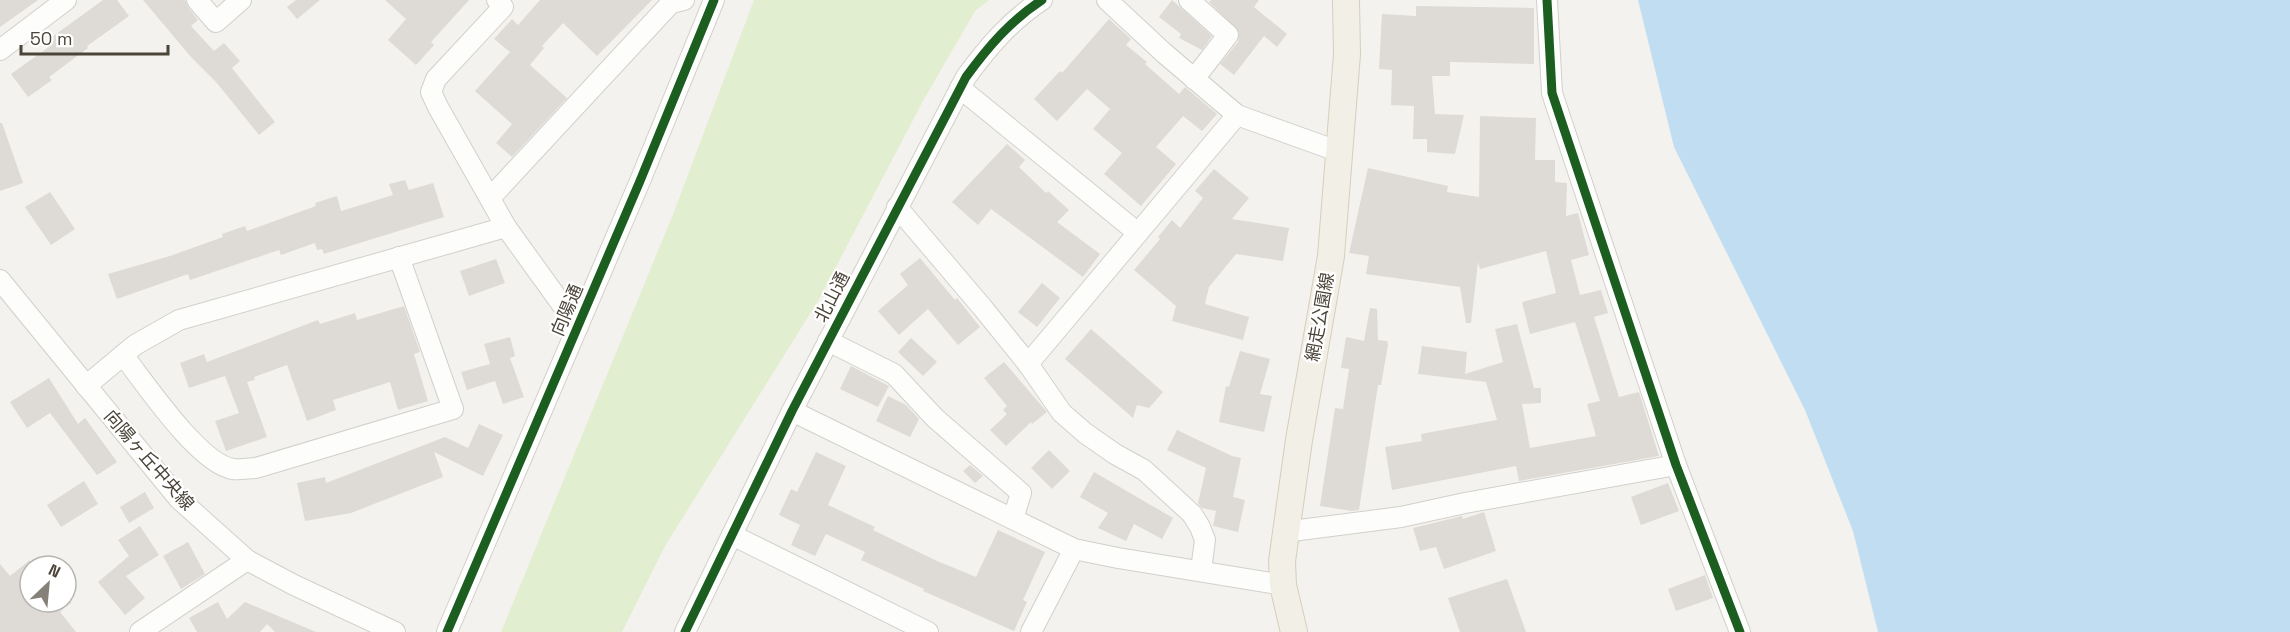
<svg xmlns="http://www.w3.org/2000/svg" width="2290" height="632" viewBox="0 0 2290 632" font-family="'Space Grotesk','Noto Sans JP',sans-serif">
	<rect width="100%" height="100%" fill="#f4f2ee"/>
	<path fill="#e1eecf" d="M754,0H989L975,11L923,101L818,301L665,546L622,632H501L672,217Z"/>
	<path fill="#c0ddf1" d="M1638,0H2290V632H1878L1853,531L1805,410L1674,147Z"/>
	<g fill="#dedbd6">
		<path d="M0,0H38L0,27Z"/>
		<path d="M103,0H117L129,16L87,46L88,48L49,77L52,80L28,97L11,74L49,47L45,42Z"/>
		<path d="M143,0H185L188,7L198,20L191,26L214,51L224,43L240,61L232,68L275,122L259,135L216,82L191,57Z"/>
		<path d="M296,0H320L297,19L287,7Z"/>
		<path d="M385,0H469L431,42L434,45L416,65L388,40L406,19Z"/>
		<path d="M540,0H652L597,56L563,23L542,46L544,48L530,65L567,98L512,157L496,143L512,124L475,91L510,52L494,39L512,19L518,25Z"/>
		<path d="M1172,0L1212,36L1202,50L1179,38L1181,34L1159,17Z"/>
		<path d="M1211,0H1259L1254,7L1287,34L1277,47L1264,36L1234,75L1220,64L1238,42L1239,32L1209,2Z"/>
		<path d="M1416,6L1534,8V64L1450,62V76H1432L1435,114L1464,115L1455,154L1427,152V139H1413L1414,106L1391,105L1392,70L1379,69L1382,14L1416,16Z"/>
		<path d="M1109,19L1131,39L1126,45L1147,62L1145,64L1179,94L1185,87L1217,114L1202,131L1183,116L1156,147L1176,164L1141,206L1104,174L1122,153L1093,129L1110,109L1087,89L1057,121L1034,99L1060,71L1062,73Z"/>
		<path d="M1480,116L1536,118L1535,160H1555V182L1567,183L1566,216L1578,213L1589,255L1571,260L1580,295L1601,290L1608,313L1594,317L1619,397L1639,392L1659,456L1519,481L1516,466L1392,490L1385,447L1422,441L1421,434L1497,420L1486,382L1418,374L1422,346L1467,352L1465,374L1503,362L1495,329L1517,324L1534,388H1541V403L1522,404L1530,448L1596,436L1587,404L1600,401L1575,322L1530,334L1522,302L1556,293L1546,251L1480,269L1478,262L1471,323H1466L1460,287L1366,274L1369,256L1349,253L1368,168L1448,186L1447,192L1479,197Z"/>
		<path d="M0,123H2L23,183L0,191Z"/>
		<path d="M1007,144L1025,160L1019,167L1046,193L1048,191L1069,210L1057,222L1100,254L1083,277L991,209L978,225L952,202Z"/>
		<path d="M1214,169L1249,198L1232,219L1289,228L1283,261L1236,254L1209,287L1205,304L1249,317L1243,340L1172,321L1176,306L1134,270L1160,239L1158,237L1172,220L1180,228L1203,198L1195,191Z"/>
		<path d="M405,180L409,190L433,183L444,217L324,254L322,249L317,250L315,243L281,255L279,250L190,280L188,274L117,299L108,274L170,256L223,237L222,234L245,226L247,231L316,206L315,203L337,196L341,211L393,195L389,184Z"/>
		<path d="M50,192L75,229L51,245L25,207Z"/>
		<path d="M920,258L955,300L957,298L980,327L958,345L928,309L899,335L878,311L908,285L900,274Z"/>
		<path d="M496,259L505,283L469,296L460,271Z"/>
		<path d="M1042,283L1060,298L1037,327L1018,312Z"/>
		<path d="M404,306L420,352L414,354L428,401L398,410L390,382L333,400L336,410L307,421L287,365L254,377L255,380L247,382L267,437L226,451L215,421L239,413L225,376L189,388L180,363L204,354L207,362L318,320L320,324L355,313L357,320Z"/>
		<path d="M1370,308L1377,309L1378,340L1387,341L1388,345L1381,385H1378L1359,510L1352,511L1320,506L1335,408L1343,409L1349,369L1341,368L1346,337L1364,341Z"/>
		<path d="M1091,329L1163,392L1149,408L1137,405L1133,418L1065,359Z"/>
		<path d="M510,337L515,356L510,358L524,397L503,404L495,381L467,390L461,372L490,364L484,344Z"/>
		<path d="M911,338L937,362L923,376L898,352Z"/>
		<path d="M1240,351L1270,359L1260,394L1272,396L1264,432L1219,422L1226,386L1229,387Z"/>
		<path d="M1004,362L1047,412L1032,424L1031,422L1006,446L990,430L1007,414L1003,410L1007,406L984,378Z"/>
		<path d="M851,366L889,386L878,407L840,389Z"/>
		<path d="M49,378L78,424L85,418L117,462L97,475L50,413L27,428L10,402Z"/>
		<path d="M888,396L906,405L919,419L910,437L876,421Z"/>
		<path d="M479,424L503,435L483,476L434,452L443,477L351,513L305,521L297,483L325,477L326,483L445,437L468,448Z"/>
		<path d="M1177,430L1232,456L1241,458L1233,497L1245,500L1238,532L1213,526L1216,511L1202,508L1198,503L1206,468L1167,450Z"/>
		<path d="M1049,450L1070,471L1052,489L1031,468Z"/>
		<path d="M816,452L846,466L828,505L875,527L873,530L937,561L976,577L998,530L1045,552L1023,600L1027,602L1014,631L923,591L924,589L861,560L865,552L826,534L815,556L791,545L800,525L779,515L791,489L797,492Z"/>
		<path d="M970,465L983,476L975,483L963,471Z"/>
		<path d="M1094,472L1173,518L1162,539L1134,524L1126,541L1098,528L1108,513L1080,497Z"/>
		<path d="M84,481L98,504L61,527L47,505Z"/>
		<path d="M1668,483L1679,511L1641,525L1631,497Z"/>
		<path d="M145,492L154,508L129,523L120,507Z"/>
		<path d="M1484,512L1496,551L1444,569L1436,547L1420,551L1413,528L1462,516L1463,519Z"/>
		<path d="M140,526L159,555L126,576L145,598L125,615L98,582L129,556L118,540Z"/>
		<path d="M188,542L205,574L181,589L163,556Z"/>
		<path d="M30,560V602H72L60,612L76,632H0V564L10,576Z"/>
		<path d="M1705,575L1713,598L1676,611L1668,589Z"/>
		<path d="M1507,579L1526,632H1460L1448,598Z"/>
		<path d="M218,602L227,619L245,602L316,632H275L267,624L260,632H197L189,618Z"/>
	</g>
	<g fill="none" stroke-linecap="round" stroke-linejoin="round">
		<defs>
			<g id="minor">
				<path d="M197,0L216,22L241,0"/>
				<path d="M497,0L503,7L436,79L431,92L438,107L506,227L578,327"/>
				<path d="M1107,0L1164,53L1237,115L1340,152"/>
				<path d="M1189,0L1228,35L1194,79"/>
				<path d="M1547,0L1552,93L1676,465L1740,632"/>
				<path d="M0,50L66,0"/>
				<path d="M960,88L1138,233"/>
				<path d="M490,198L671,3L684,0"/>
				<path d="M897,207L982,307L1028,364L1062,413L1085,433L1115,454L1144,470L1192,514L1200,527L1205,540L1201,570"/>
				<path d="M0,280L179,499L247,560L294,585L395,632"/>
				<path d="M828,341L894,374L935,418L1021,493L1013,519"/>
				<path d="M123,355C145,383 199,464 233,469C240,470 249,468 256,468L453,409L399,257"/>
				<path d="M1028,364L1237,115"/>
				<path d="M86,386L135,345L179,320L506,227"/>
				<path d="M792,411L1074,549L1118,558L1283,585"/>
				<path d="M1284,532L1401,517L1465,503L1676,465"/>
				<path d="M732,535L928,632"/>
				<path d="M140,632L247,560"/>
				<path d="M447,632L640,181L714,0"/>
				<path d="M685,632L792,411L966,77C988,47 1010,21 1042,0"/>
				<path d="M1031,632L1074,549"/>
			</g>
			<path id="major" d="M1294,632L1283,585L1282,561L1299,440L1331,256L1347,54L1346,0"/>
		</defs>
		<use href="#minor" stroke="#d2d0cb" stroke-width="22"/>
		<use href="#major" stroke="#d6cebb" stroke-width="28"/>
		<use href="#minor" stroke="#fdfdfc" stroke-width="20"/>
		<use href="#major" stroke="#f2efe6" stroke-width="26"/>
		<defs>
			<g id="cycleway">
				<path d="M1547,0L1552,93L1676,465L1740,632"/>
				<path d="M447,632L640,181L714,0"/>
				<path d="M685,632L792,411L966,77C988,47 1010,21 1042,0"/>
			</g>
		</defs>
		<use href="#cycleway" stroke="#fff" stroke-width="13"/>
		<use href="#cycleway" stroke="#1b5e20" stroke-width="9"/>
	</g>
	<g text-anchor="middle" stroke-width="4.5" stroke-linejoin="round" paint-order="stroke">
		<g font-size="18" fill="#4b4439" stroke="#fff">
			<text transform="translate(832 297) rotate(-63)" y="6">北山通</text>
			<text transform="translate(567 310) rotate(-67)" y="6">向陽通</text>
			<text transform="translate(1320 317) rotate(-80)" y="6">網走公園線</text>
			<text transform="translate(149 460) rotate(49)" y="6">向陽ヶ丘中央線</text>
		</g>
	</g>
	<g transform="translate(48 584) rotate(26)"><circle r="28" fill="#ffffff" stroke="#b7b4b0" stroke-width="1.5"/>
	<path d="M0-4.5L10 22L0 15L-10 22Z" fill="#868178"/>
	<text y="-9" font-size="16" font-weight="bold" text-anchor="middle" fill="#4b4439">N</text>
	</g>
	<path d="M21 45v9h147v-9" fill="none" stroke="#4b4439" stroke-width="3"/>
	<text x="30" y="45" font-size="18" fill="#4b4439" stroke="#ffffff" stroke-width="4.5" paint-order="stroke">50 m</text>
</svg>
